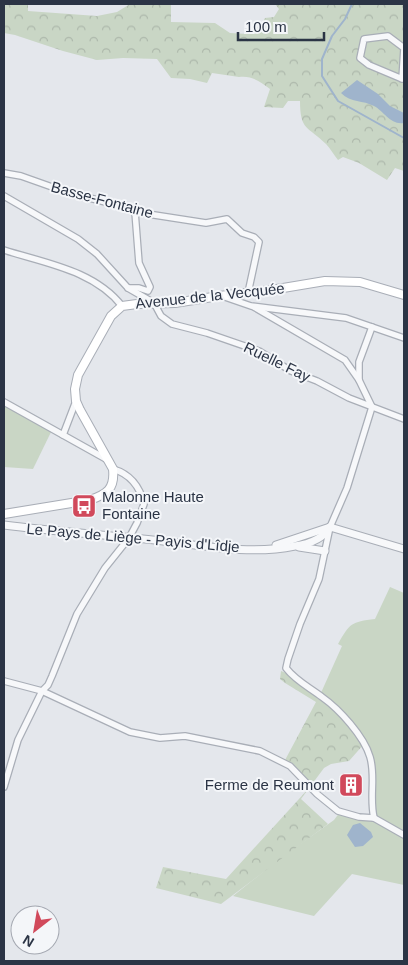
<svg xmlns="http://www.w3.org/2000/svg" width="408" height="965" viewBox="0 0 408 965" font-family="Helvetica,sans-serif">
	<defs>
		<pattern id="forest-crowns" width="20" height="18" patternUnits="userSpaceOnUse" patternTransform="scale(1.25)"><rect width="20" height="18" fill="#c9d6c5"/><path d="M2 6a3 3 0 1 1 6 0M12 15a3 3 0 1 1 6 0" fill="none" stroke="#adb8ab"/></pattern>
	</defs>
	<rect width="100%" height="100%" fill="#e4e7ec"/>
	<g fill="#c9d6c5">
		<path d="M4,403L52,430L33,469L4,467Z"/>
		<path d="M390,587L404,593V885L352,874L314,916L233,896L278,860L334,820L340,812L374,818L370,755L320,695L342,646L338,644C350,623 351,622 375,619Z"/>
	</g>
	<g fill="url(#forest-crowns)">
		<path d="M4,4H28V11L97,16L117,12L130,4H171V22L215,23L230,33L249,34L262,24L265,18L274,17L279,9L275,4H403L404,171L395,168L387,180L359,163L343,157L338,160C334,155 330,148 326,144C308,126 300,131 300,101H288L283,108L264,107L270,89C261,82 251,75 239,77L212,73L207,83L190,79L171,78L157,59L123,58L97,60L63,51L15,35L4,33Z"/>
		<path d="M281,671L291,675L340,713L364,744L349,761L331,764L324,768L301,799L328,824L221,904L156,888L163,867L226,879L309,788L284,762L316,702L285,683L280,679Z"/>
	</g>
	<g fill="#9fb4cc">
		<path d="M357,80L378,94L390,106L404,113V123C390,125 385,112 374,106C363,100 351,103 341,93Z"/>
		<path d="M360,823L371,832L373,837L363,846L355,847L347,835L353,825Z"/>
	</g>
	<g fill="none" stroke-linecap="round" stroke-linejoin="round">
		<path stroke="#9fb4cc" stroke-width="2" d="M352,4L345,19L332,36L322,59V76L338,101L404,138"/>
		<defs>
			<g id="minor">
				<path d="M402,79L404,48L388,36L364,39L360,58L369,65L400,78L404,79"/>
				<path d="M4,173L21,176L69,193L130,208L135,212L206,223L227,219L242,233L254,237L259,242L248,293"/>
				<path d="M4,196L78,239L97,254L128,288L154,303L161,316L172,324L207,333L259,351L291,371L317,381L349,398L404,419"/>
				<path d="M4,250C44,263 94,270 122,306"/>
				<path d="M128,288H139L148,291L150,287L139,263L135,212"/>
				<path d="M222,296L251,306L346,318L404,338"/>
				<path d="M254,307L345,360L359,380"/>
				<path d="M372,327L359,362V380L372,407"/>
				<path d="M4,402L106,459"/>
				<path d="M372,407L347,488L330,527L319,579L300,624L288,659L286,668C296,681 309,687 322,697C339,709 364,736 370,757C376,777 369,797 374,818"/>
				<path d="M63,435L76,401"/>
				<path d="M4,681L42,691L130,732L160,738L185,736L260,751L290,766L317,794L338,811L359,817L374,818L404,835"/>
				<path d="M4,787L18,740L42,691L48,685L52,676L77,614L105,568L129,538L137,523L144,504C140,487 130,474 113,469"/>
			</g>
			<g id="tertiary">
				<path d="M4,525C57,532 110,535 163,541C205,546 252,555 295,546C309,544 323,539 330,527"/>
				<path d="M330,527L404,549"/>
				<path d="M276,545L330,527"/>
				<path d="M299,547L325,551"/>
			</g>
			<path id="secondary" d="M4,514L90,500C107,494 115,489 113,469L80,410L76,401L75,389L78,375L111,316L122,306L137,304L175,303L219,296L271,290L325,281L360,282L404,295"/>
		</defs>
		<use href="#minor" stroke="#a9aeb7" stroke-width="8"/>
		<use href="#tertiary" stroke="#a9aeb7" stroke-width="9"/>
		<use href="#secondary" stroke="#a9aeb7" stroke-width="10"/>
		<use href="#minor" stroke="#f7f8fa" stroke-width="5.5"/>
		<use href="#tertiary" stroke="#f7f8fa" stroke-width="7"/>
		<use href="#secondary" stroke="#fff" stroke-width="8"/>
	</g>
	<defs>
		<symbol id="bus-square" viewBox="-11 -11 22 22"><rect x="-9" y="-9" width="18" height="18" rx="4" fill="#d1495b" stroke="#f4f6f9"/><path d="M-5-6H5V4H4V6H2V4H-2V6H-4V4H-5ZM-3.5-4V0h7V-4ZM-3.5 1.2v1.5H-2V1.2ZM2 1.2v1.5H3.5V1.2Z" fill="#fff"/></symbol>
		<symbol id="building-square" viewBox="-11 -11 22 22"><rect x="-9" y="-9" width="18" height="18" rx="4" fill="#d1495b" stroke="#f4f6f9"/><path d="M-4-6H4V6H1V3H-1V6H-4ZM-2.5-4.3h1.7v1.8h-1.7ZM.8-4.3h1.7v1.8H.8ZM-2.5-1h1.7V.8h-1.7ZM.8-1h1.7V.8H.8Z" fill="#fff"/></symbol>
	</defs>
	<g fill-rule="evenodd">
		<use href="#bus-square" x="70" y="492" width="28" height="28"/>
		<use href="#building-square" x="337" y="771" width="28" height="28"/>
	</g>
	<g text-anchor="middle" stroke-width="4" stroke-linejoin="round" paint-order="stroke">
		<g font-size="15" fill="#2b3445" stroke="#f4f6f9">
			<text transform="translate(102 200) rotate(15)" y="5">Basse-Fontaine</text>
			<text transform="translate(210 296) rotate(-6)" y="5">Avenue de la Vecquée</text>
			<text transform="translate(277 362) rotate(26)" y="5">Ruelle Fay</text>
			<text transform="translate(133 538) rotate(5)" y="5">Le Pays de Liège - Payis d'Lîdje</text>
		</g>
		<g font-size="15" fill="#2b3445" stroke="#f4f6f9" text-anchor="start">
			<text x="102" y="502">Malonne Haute<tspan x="102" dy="17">Fontaine</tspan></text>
			<text x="334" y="790" text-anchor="end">Ferme de Reumont</text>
		</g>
	</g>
	<rect width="408" height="965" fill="none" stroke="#2b3445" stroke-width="10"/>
	<g transform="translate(35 930) rotate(211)"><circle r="24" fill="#f4f6f9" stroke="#a4a8b1"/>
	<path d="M0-4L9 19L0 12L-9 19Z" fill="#d1495b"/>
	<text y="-8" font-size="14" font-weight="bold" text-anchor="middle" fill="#2b3445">N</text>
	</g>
	<path d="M238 32v8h86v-8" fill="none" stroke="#2b3445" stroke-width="2.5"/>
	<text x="245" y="32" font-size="15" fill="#2b3445" stroke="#f4f6f9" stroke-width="4" paint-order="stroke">100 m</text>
</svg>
